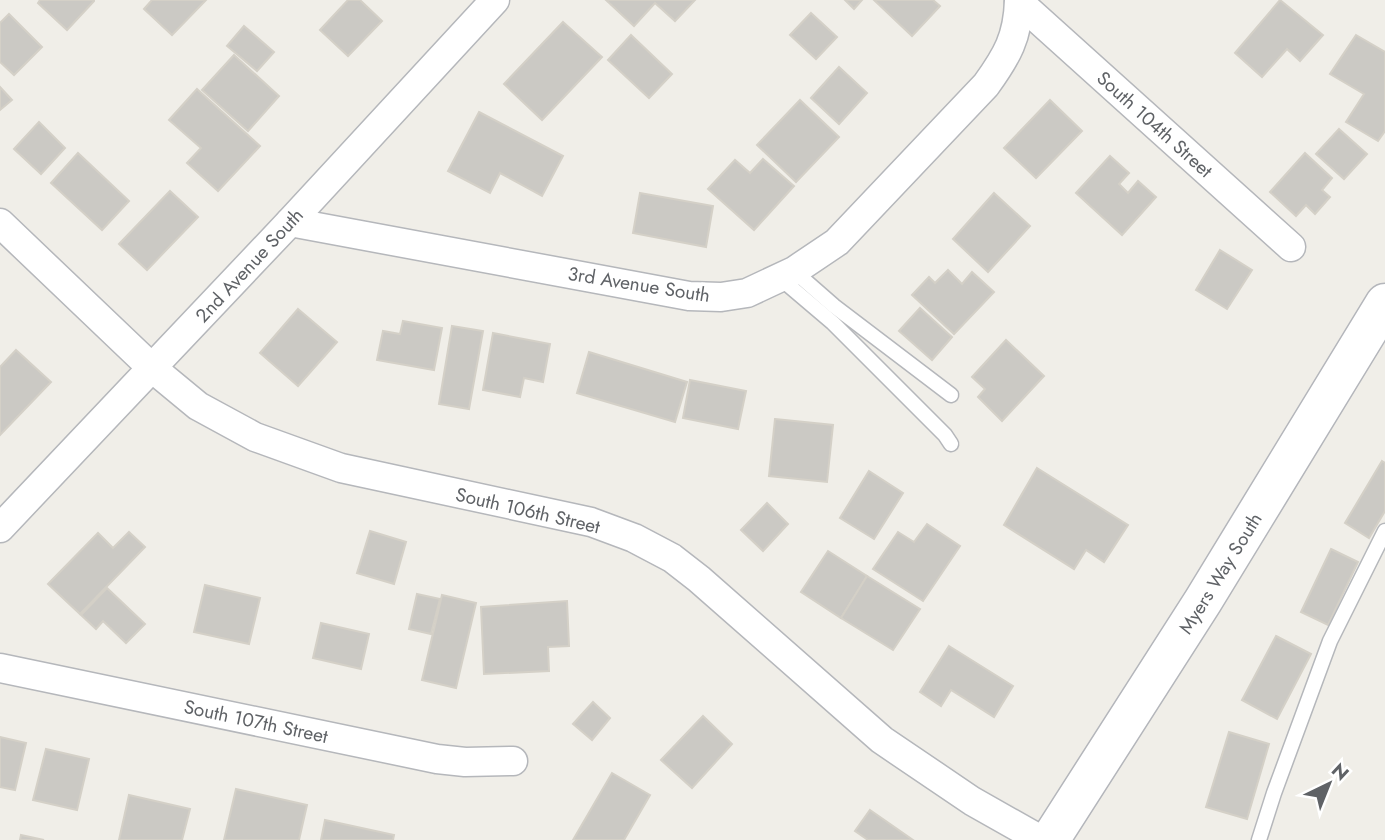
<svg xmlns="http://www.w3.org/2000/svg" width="1385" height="840" viewBox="0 0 1385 840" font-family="Jost,sans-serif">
	<rect width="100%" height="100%" fill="#f0eee8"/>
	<g fill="#cbc9c4" stroke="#d4d0c7" stroke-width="2">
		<path d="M40,0H94V1L67,30L38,3Z"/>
		<path d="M152,0H206L172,35L144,9Z"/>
		<path d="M348,0H360L382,21L348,56L320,30Z"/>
		<path d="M606,0H695L675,21L655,3L634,26Z"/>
		<path d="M845,0H862L854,9Z"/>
		<path d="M874,0H933L940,6L912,36Z"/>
		<path d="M1280,0L1323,35L1300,61L1287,49L1262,77L1235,53Z"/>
		<path d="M811,13L837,37L816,59L790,35Z"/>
		<path d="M9,14L42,47L14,75L0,62V23Z"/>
		<path d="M563,22L602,57L542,120L504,84Z"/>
		<path d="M244,26L274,52L257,71L227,46Z"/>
		<path d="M631,35L672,74L649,98L608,60Z"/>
		<path d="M1356,35L1385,52V131L1378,141L1346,122L1364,94L1330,74Z"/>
		<path d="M234,55L279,96L248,131L202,90Z"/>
		<path d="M839,67L867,93L839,124L811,98Z"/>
		<path d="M0,87L12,100L0,110Z"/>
		<path d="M197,89L260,146L218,191L187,163L201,148L169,120Z"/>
		<path d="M800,100L839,137L796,182L757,145Z"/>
		<path d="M1050,100L1082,131L1036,178L1004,148Z"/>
		<path d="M479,112L563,156L542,196L500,173L490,193L448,171Z"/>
		<path d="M39,122L65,148L41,174L14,149Z"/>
		<path d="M1339,129L1367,154L1344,179L1316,154Z"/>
		<path d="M78,153L129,201L102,230L51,183Z"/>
		<path d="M1305,153L1332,178L1322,190L1330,197L1315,214L1306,205L1296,216L1270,192Z"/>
		<path d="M1110,156L1129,173L1119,184L1128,193L1138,181L1156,197L1122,235L1076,193Z"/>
		<path d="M763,159L794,186L754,230L708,189L735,160L750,173Z"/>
		<path d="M170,191L198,217L147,270L119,244Z"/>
		<path d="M640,193L713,206L706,247L633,233Z"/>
		<path d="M994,193L1030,226L988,272L953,239Z"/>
		<path d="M1220,250L1252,270L1227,309L1196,290Z"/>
		<path d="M948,270L962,284L972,272L994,292L954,334L912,295L929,277L935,283Z"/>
		<path d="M920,308L952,337L932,360L899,331Z"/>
		<path d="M298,309L337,342L298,386L260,353Z"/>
		<path d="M403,321L442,328L434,370L377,360L383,331L400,334Z"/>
		<path d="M452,326L483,331L469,409L439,404Z"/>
		<path d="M493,333L550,344L543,382L524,378L520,397L483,390Z"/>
		<path d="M1006,340L1044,376L1002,421L978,397L985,389L972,377Z"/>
		<path d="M16,350L51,382L0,435V367Z"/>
		<path d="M589,352L687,382L675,422L577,393Z"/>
		<path d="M690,380L746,391L738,429L683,418Z"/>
		<path d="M775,419L833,425L827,482L769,476Z"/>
		<path d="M1382,461L1385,463V511L1369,538L1345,523Z"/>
		<path d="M1037,468L1128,525L1104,562L1086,550L1074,569L1004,525Z"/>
		<path d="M869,471L903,493L874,539L840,518Z"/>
		<path d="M767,503L788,524L763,551L741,530Z"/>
		<path d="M927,524L960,546L923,601L873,569L898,532L914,542Z"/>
		<path d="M370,531L406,542L394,584L357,573Z"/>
		<path d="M129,532L145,547L80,614L48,584L98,533L113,548Z"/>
		<path d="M1331,549L1358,562L1328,625L1301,612Z"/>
		<path d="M828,551L867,576L841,618L801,592Z"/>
		<path d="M867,576L920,609L893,650L841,618Z"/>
		<path d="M205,585L260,598L249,644L194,632Z"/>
		<path d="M107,588L145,624L126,643L103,621L96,629L81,615Z"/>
		<path d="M417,594L440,599L431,634L409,629Z"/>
		<path d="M442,595L476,603L456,688L422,680Z"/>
		<path d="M567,601L569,646L548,647L549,671L484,674L481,607Z"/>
		<path d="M321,623L369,634L361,669L313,658Z"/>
		<path d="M1276,636L1311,654L1277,719L1242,700Z"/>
		<path d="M949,646L1013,686L994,717L951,690L941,706L920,692Z"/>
		<path d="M593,702L610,718L592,740L573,724Z"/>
		<path d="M703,716L732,744L692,788L661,760Z"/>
		<path d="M1229,732L1269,744L1247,819L1206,807Z"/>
		<path d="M0,737L26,743L15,790L0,787Z"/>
		<path d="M46,749L89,759L77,810L33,800Z"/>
		<path d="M612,773L650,795L624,840H573Z"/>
		<path d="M236,789L307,805L299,840H224Z"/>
		<path d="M129,795L190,809L182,840H119Z"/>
		<path d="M870,810L913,840H868L855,831Z"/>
		<path d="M325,820L394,835L393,840H321Z"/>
		<path d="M21,835L44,840H20Z"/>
	</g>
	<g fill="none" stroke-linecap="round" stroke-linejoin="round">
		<defs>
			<g id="lane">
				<path d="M794,271L834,306L951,395"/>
				<path d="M780,278L833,323L945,435L951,444"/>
				<path d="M1259,840L1274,793L1330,641L1385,531"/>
			</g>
			<g id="street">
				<path d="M1019,2L1291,247"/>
				<path d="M290,222L689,296L721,297L747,293L794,271L837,242L986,85C1007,56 1018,37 1019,0"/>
				<path d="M0,223L152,368L198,406L255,437L341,468L591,522L634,538L672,558L699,579L882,740L972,801L1041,840"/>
				<path d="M0,528L290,222L495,0"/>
				<path d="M0,668L437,759L465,762L513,761"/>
			</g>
			<path id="secondary" d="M1050,840L1203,601L1385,303"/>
		</defs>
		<use href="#lane" stroke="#b5b7bb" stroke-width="17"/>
		<use href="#street" stroke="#b5b7bb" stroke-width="31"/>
		<use href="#secondary" stroke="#b4b6bb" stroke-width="41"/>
		<use href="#lane" stroke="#fff" stroke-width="14"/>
		<use href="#street" stroke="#fff" stroke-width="28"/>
		<use href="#secondary" stroke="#fff" stroke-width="38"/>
	</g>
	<g text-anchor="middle" stroke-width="7" stroke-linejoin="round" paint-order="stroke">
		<g font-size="19" fill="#5f6266" stroke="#fff">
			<text transform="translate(1155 124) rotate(42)" y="7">South 104th Street</text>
			<text transform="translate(249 265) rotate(-47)" y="7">2nd Avenue South</text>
			<text transform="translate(639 284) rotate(9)" y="7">3rd Avenue South</text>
			<text transform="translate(528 510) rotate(13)" y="7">South 106th Street</text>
			<text transform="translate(1220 573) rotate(-58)" y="7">Myers Way South</text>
			<text transform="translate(256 721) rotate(12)" y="7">South 107th Street</text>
		</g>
	</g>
	<g transform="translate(1329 784) rotate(43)" stroke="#ffffff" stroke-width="5" paint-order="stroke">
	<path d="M0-5L12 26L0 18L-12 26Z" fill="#5f6266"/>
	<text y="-10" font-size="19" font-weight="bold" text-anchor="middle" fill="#5f6266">N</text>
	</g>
</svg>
